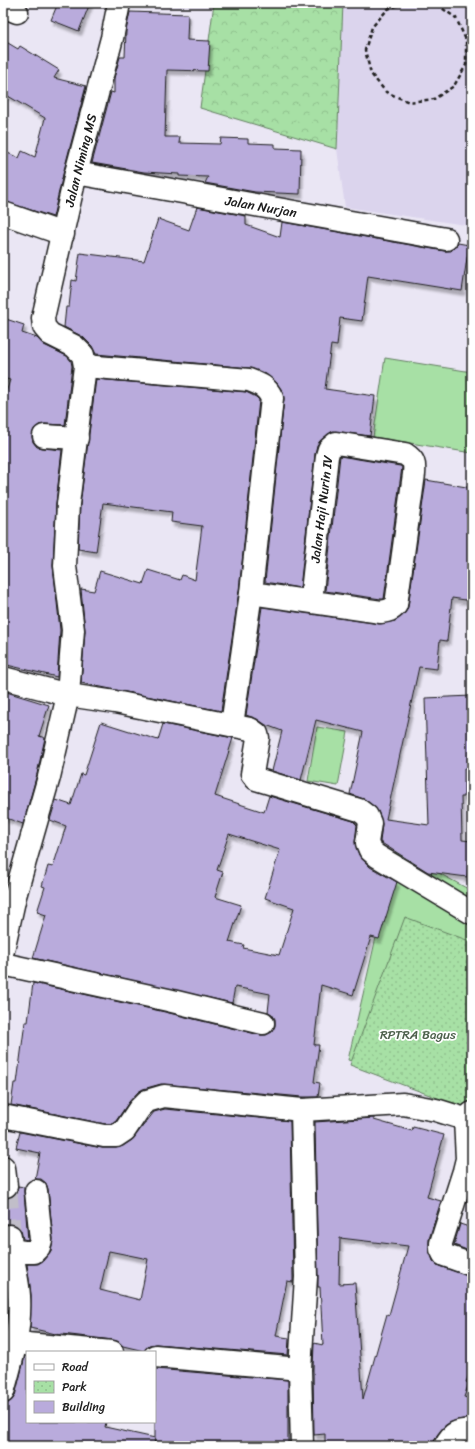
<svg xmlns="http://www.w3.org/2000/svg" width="475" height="1449" viewBox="0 0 475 1449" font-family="Sriracha,sans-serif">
	<defs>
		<pattern id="forest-crowns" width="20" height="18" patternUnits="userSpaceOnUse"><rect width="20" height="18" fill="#a7e0a5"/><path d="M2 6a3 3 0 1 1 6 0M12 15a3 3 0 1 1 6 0" fill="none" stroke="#8fc08d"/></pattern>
		<pattern id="park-dots" width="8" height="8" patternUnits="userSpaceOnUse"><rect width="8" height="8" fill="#a7e0a5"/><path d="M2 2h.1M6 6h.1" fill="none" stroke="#8fc08d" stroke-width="1.8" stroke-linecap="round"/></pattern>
		<filter id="shadow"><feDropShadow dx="2.5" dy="4.5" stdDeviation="1" flood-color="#0004"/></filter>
	</defs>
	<rect width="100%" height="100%" fill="#eae6f4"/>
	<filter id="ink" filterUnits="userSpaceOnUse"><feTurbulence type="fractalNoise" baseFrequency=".025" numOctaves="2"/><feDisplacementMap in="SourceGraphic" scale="8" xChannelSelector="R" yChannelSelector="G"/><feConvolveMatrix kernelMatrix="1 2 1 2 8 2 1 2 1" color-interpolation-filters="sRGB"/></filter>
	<g filter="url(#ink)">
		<g fill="#dbd4ed">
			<path d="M343,3H472V226L345,207L337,149Z"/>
			<path d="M472,286V329L466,328Z"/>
		</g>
		<g fill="#a7e0a5" stroke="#627e60">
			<path d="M385,358L472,372V453L373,437Z"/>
			<path d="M317,727L348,732L338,786L308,781Z"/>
			<path d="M396,850L472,891V1097L348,1060Z"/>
		</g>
		<path fill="url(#forest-crowns)" stroke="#627e60" d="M214,3H343L337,149L200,108Z"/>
		<path fill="url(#park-dots)" stroke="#627e60" d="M405,917L472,942V1111L350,1065Z"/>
		<g fill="#b9abdc" stroke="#1c1c1c" fill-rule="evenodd" filter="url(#shadow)">
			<path d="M58,3H90L79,31L51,20Z"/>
			<path d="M130,12L188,14L187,40L210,41L208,71L167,70L165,137H180L179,143L220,144L221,138L248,139V143L275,144V148L301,149L300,194L255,192L205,183L208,177L179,176V174L144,172L92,163L111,92L114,93V78L120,57H125L126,31Z"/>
			<path d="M3,40L18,49L20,46L59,70L54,78L86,86L64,170L53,217L3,201V151L19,158L22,151L35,157L45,118L3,93Z"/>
			<path d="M197,207L246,216V225L280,237L282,222L444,251H451L455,247L458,243L469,245L462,291L368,276L362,321L340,318L337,346L331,345L325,389L375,396L370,436L333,431L321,440L317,445L315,454L300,588L265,582L284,399L283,392L277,383L266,374L250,368L96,354L92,346L83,337L64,327L66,307H69L72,280L76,281L80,253L144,261L158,219L189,230Z"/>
			<path d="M3,318L24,325L22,333L37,338L44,345L67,356L71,361L72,366L65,425L45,424L39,425L34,429L32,436L33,442L37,447L43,448L62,450L56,503L53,565L60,630L57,677L3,664V402L10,380L3,378Z"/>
			<path d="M96,379L246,392L256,397L259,400L239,591L221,711L81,683L85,631L81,589L94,591L100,571L143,584L148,570L180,580L182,575L195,580L202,526L171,522L172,512L103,503L96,552L78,549L80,505Z"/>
			<path d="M340,456L400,466L402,467L384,599H381L325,591Z"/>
			<path d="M426,480L472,488V601L452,598L447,641L440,640L437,669L419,667L386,819L429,825L425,698L472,696V768H464V797H461L462,840L472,841L467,877L428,872L380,842L382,824L378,811L366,800L350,794L363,732L316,720L301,780L272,771L282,731L266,725L257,719L246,715L262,607L379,624L395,621L405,613L408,607Z"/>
			<path d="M3,691L49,705L39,736L45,738L37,774L23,824L3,817Z"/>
			<path d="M101,722L158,740L163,724L233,738L215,796L264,812L269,796L353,821L357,825L355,842L359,855L370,867L397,882L379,939L371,937L353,995L321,985L314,1045H319L314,1082L320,1083L318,1097H302L161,1084L143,1089L138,1092L129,1102L116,1121L112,1124H105L11,1105L14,1083H17L25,1022H28L33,983L165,1012L260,1035H266L272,1032L275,1026V1019L272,1014L268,1012L270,994L235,987L232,1003L33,958L46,915L37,912L45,887L42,886L48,866L53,867L66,826L50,820L56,800L71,805L81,774L84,775ZM229,834L280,850L265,898L294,908L279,955L243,948L244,945L229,942L241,905L215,897L223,872L217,870Z"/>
			<path d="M165,1109L290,1121L293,1277V1282L287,1281L276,1336L289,1338L288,1355L156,1344L149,1345L144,1351L123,1346L119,1342L113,1340L62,1334L60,1335L30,1328L31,1295L27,1264H38L43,1261L51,1251L53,1239L48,1189L46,1183L41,1179H35L40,1153L16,1148L20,1132L102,1148H116L123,1146L132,1140L154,1112ZM109,1251L148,1259L140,1300L100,1290Z"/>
			<path d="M374,1118V1120L412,1131L413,1127L444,1135L427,1197L441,1201L429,1239V1249L433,1261L439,1266L472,1277V1367L466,1382L469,1383L464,1397L472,1399V1418L456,1420L446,1425L437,1435L433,1446H325V1434L314,1435L313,1369L314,1343L323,1345L320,1287H318L315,1122ZM340,1238L408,1246L389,1315L387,1314L363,1399L355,1283L339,1284Z"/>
			<path d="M18,1186L24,1187V1192L28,1240L23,1239L20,1229L16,1225L9,1224L3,1226V1198H8L14,1196L17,1191Z"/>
			<path d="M460,1224L472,1228V1252L454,1245Z"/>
			<path d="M3,1273L6,1290L7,1308L3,1341Z"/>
			<path d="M25,1356L27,1357V1422H106L105,1427L155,1438L154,1446H3V1404L11,1401L15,1396Z"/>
			<path d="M155,1369L288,1380V1446H155Z"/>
		</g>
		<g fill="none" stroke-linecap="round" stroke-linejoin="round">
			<path stroke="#c1bec9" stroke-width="22" stroke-dasharray="22 11" stroke-linecap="butt" d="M6,1186L10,1236"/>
			<defs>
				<g id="street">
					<path d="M3,6L17,12"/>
					<path d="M76,173L446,239"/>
					<path d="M3,213L63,234"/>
					<path d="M85,366L249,380C260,384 267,387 272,398L251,593L381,612C388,611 392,610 396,605L414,474C415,463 414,460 405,454L336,443L329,449L327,456L311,601"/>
					<path d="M44,436L77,438"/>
					<path d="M3,678L68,695L115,702L250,729L257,734L258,738L252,774L256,779L359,810L367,816L370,823L367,843L370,850L377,856L472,913"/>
					<path d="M232,725L251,593"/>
					<path d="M3,950L15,896L49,777L68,695L73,630L65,566L68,504L85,366L83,355L74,346L50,334L44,327L43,318L76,173L112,38L119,3"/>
					<path d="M3,964L168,1000L263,1023"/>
					<path d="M302,1110L306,1277L300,1369L302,1446"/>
					<path d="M472,1113L465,1119L467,1159L464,1171L441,1243V1249L444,1255L472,1265"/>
					<path d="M3,1116L104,1136H116L125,1130L139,1109L147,1101L164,1096L302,1110L403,1104L436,1110L465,1119"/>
					<path d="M3,1167L4,1168L6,1186"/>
					<path d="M3,1249L24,1252H34L39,1247L41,1240L36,1191"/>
					<path d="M16,1343L112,1352"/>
					<path d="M155,1356L300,1369"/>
					<path d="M3,1392C12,1360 21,1329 19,1296C18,1277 11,1256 10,1236"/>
					<path d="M445,1446C452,1432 457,1431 472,1430"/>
				</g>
			</defs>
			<use href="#street" stroke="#1c1c1c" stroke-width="25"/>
			<path stroke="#1c1c1c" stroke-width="2.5" stroke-dasharray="4 3" stroke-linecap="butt" d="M404,3L388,9L372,27L365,50L371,74L386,92L409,102L434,99L454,86L466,65V40L456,18L436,4L428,3"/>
			<use href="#street" stroke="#fff" stroke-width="22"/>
		</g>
	</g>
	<g text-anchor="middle" stroke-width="3.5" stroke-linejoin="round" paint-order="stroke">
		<g font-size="13" fill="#1c1c1c" stroke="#fff">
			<text transform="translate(80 160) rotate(-76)" y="5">Jalan Niming MS</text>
			<text transform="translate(261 206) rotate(10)" y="5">Jalan Nurjan</text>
			<text transform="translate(321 509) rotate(-83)" y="5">Jalan Haji Nurin IV</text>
		</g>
		<g font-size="13" fill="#4d614c" stroke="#fff">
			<text x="418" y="1039">RPTRA Bagus</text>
		</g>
	</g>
	<rect width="475" height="1449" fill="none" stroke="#fff" stroke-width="16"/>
	<rect x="8" y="8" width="459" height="1433" fill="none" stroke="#1c1c1c" stroke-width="1.5" filter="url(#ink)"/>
	<rect x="26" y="1351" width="130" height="72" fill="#ffffff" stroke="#a4a4a4"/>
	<rect x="34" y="1364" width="20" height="6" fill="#ffffff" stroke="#a4a4a4"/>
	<text x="62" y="1371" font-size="12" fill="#1c1c1c">Road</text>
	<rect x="34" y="1381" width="20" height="12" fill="url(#park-dots)" stroke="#a4a4a4"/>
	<text x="62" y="1391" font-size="12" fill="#1c1c1c">Park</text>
	<rect x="34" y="1401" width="20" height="12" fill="#b9abdc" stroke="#a4a4a4"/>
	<text x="62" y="1411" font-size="12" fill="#1c1c1c">Building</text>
</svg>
